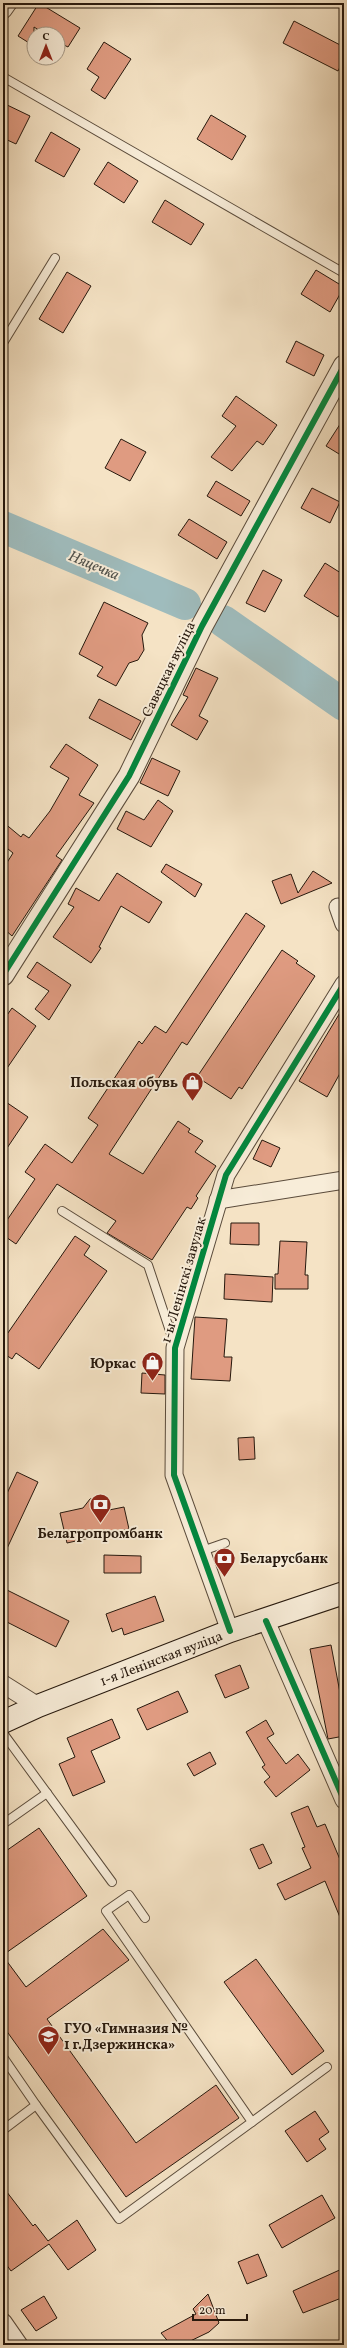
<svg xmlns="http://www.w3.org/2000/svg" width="347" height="2348" viewBox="0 0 347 2348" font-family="Vollkorn,serif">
	<rect width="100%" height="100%" fill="#f5e3c5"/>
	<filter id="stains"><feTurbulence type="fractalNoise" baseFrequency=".005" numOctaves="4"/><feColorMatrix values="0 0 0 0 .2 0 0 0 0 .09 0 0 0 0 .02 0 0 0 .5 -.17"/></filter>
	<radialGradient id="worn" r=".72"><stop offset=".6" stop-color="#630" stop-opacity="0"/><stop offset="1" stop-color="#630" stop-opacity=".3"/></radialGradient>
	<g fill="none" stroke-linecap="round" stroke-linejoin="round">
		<g stroke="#9fbcbd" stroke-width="32">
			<path d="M3,527L185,604"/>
			<path d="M223,621L344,705"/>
		</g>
	</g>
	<g fill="#df9b81" stroke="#26180d">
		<path d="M39,3L80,28L68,47L58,42V34H45L34,27V46L18,36Z"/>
		<path d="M294,21L344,47V59L338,71L283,43Z"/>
		<path d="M104,42L131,59L105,99L91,90L99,77L87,69Z"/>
		<path d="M3,103L30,116L16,144L3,138Z"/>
		<path d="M211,115L246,136L232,160L197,139Z"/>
		<path d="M51,132L80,149L64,177L35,161Z"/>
		<path d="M108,162L138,181L124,203L94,184Z"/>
		<path d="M165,200L204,224L191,245L152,222Z"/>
		<path d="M316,270L344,287L330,312L301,294Z"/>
		<path d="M67,272L91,286L63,333L39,319Z"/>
		<path d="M296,341L324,355L314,376L286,362Z"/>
		<path d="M236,396L277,425L263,445L257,441L232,471L211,457L236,426L222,416Z"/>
		<path d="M344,418V457L326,446Z"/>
		<path d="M121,439L146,452L130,481L105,468Z"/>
		<path d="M216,481L250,501L241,516L207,496Z"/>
		<path d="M312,488L340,502L330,523L301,508Z"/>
		<path d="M189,519L227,542L217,559L178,535Z"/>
		<path d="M325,563L344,575V608L338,617L304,596Z"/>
		<path d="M263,570L282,580L265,612L246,603Z"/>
		<path d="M104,602L148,623L142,635L144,650L138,660L129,663L116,686L97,676L103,667L79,654Z"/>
		<path d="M196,668L218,678L199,716L208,721L197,740L171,725L188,697L183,695Z"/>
		<path d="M99,699L141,721L131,740L89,718Z"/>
		<path d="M66,744L98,765L79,795L94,803L56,856L62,860L12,936L3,928V869L13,853L3,845V822L21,837L23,834L29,838L50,811L69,778L50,767Z"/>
		<path d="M152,758L180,771L168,796L140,783Z"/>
		<path d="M158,800L173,811L151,847L117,829L126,811L144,820Z"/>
		<path d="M166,864L202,884L195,897L161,872Z"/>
		<path d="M313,871L332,883L281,904L272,881L291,874L298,893Z"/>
		<path d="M117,873L162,902L149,923L121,906L99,947L101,948L91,963L53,937L74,907L68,904L76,888L99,901Z"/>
		<path d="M246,913L265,926L187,1045L182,1042L109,1154L143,1174L178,1121L190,1129L188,1132L203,1141L195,1152L216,1166L196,1196L198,1198L191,1209L187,1207L152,1260L107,1233L116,1221L57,1184L16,1244L3,1235V1226L35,1179L25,1172L45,1144L72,1163L98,1125L88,1118L139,1041L142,1044L155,1026L166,1033Z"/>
		<path d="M282,950L298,961L296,963L315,976L242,1089L239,1087L231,1099L197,1077Z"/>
		<path d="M37,962L71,985L49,1020L35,1009L49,991L27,977Z"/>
		<path d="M344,1006V1066L327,1097L299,1081Z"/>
		<path d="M12,1008L36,1026L3,1074V1021Z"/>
		<path d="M3,1100L28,1117L3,1154Z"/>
		<path d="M262,1140L280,1148L271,1167L253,1159Z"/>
		<path d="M231,1223H259V1245L230,1244Z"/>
		<path d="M75,1236L90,1246L84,1255L107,1271L39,1369L16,1353L12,1359L3,1353V1340Z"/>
		<path d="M280,1241L307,1242L305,1275H308V1289H275V1274H278Z"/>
		<path d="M225,1274L273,1277L272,1302L224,1299Z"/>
		<path d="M195,1317L227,1319L224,1357H232L230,1381L191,1379Z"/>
		<path d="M142,1373L165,1375V1394L141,1393Z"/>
		<path d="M254,1437L255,1459L239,1460L238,1438Z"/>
		<path d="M17,1472L38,1482L3,1557V1502Z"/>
		<path d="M95,1498L102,1500L104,1511L124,1507L129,1529L67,1543L60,1513L83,1508L90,1499Z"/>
		<path d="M104,1555L141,1556V1573H104Z"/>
		<path d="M3,1588L69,1621L56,1647L3,1620Z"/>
		<path d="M155,1596L164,1621L124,1635L122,1628L112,1632L106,1614Z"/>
		<path d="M331,1645L344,1714V1736L328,1739L310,1649Z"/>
		<path d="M240,1665L249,1688L225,1698L215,1675Z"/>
		<path d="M178,1691L188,1712L147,1730L137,1709Z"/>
		<path d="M112,1719L120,1738L91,1751L105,1782L73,1796L59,1764L75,1757L67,1738Z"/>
		<path d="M266,1720L274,1734L267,1738L286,1764L298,1754L310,1770L276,1797L264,1782L270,1777L262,1767L265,1765L246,1732Z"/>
		<path d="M210,1752L216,1764L194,1776L187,1764Z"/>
		<path d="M308,1806L317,1827L325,1824L344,1869V1927L325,1881L285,1900L277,1884L311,1868L302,1848L305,1847L291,1813Z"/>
		<path d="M39,1828L87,1896L3,1955V1853Z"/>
		<path d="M263,1844L272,1863L259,1869L250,1849Z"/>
		<path d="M103,1929L129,1960L47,2019L136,2143L216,2085L239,2118L126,2197L3,2026V1956L26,1987Z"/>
		<path d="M256,1959L324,2051L292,2075L224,1982Z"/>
		<path d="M315,2111L329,2132L319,2139L326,2149L307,2162L285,2131Z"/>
		<path d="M3,2187L33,2226L35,2224L48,2241L77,2220L96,2250L68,2270L49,2244L11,2271L3,2260Z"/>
		<path d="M322,2195L335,2218L282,2248L269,2225Z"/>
		<path d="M258,2254L267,2276L247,2284L238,2262Z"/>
		<path d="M344,2268V2297L303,2313L293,2291Z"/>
		<path d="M208,2294L219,2323L209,2332L182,2345H171L161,2333L196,2314L193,2309Z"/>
		<path d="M44,2296L57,2318L36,2331L21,2310Z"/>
	</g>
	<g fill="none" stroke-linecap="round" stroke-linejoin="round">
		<defs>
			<g id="service">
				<path d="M3,77L344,273"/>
				<path d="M3,343L55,258"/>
				<path d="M62,1211L148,1265L174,1343"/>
				<path d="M202,1551L225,1543"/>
				<path d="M3,1733L112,1882"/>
				<path d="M3,1824L47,1793"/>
				<path d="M3,2057L36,2105L3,2130"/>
				<path d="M36,2105L119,2219L252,2122L106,1911L129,1895L145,1918"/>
				<path d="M252,2122L327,2067"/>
			</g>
			<g id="minor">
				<path d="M3,10L8,3"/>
				<path d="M338,907L344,924"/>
				<path d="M218,1200L344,1180"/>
				<path d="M266,1621L344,1800"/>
				<path d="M230,1631L174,1475L175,1348L226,1175L344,984"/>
				<path d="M3,1684L38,1706"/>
				<path d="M3,2322L19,2345"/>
			</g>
			<path id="tertiary" d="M3,975L129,776L202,626L344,366"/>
			<path id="secondary" d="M3,1722L38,1706L230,1631L344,1593"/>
		</defs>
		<use href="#service" stroke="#5a4b3b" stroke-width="10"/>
		<use href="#minor" stroke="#5a4b3b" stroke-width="19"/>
		<use href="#tertiary" stroke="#5a4b3b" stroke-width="23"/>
		<use href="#secondary" stroke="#26180d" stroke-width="24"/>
		<use href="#service" stroke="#f8edd9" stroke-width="8"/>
		<use href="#minor" stroke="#f8edd9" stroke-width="17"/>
		<use href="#tertiary" stroke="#f8edd9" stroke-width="21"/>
		<use href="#secondary" stroke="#f8edd9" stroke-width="22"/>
		<defs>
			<g id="cycleway">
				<path d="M3,975L129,776L202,626L344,366"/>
				<path d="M266,1621L344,1800"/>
				<path d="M230,1631L174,1475L175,1348L226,1175L344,984"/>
			</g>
		</defs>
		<use href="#cycleway" stroke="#f8edd9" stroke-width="8"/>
		<use href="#cycleway" stroke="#00873e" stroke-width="6"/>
	</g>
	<defs>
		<symbol id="shop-pin" viewBox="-11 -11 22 30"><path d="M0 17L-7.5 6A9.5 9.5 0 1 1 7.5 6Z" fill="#8f2418" stroke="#f8edd9"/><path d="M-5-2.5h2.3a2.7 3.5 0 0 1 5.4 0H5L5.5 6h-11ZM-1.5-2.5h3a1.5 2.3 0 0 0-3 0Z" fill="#fff"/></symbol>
		<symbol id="bank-pin" viewBox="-11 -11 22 30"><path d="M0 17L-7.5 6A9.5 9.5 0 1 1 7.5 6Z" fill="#8f2418" stroke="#f8edd9"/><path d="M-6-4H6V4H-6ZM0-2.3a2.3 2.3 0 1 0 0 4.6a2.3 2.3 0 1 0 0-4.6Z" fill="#fff"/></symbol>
		<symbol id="school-pin" viewBox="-11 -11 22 30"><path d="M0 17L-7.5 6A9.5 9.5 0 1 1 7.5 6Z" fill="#8f2418" stroke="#f8edd9"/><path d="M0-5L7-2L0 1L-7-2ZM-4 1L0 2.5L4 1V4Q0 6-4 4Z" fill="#fff"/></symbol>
	</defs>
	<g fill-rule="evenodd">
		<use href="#shop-pin" x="180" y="1070" width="25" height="34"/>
		<use href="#shop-pin" x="140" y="1350" width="25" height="34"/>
		<use href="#bank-pin" x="88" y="1492" width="25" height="34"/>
		<use href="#bank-pin" x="212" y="1546" width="25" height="34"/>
		<use href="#school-pin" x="36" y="2024" width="25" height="34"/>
	</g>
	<g text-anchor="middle" stroke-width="4" stroke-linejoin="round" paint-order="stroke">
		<g font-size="14" fill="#26180d" stroke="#f8edd9">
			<text transform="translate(168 669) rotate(-64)" y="5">Савецкая вуліца</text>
			<text transform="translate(183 1280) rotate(-74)" y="5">1-ы Ленінскі завулак</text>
			<text transform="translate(161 1658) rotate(-21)" y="5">1-я Ленінская вуліца</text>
		</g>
		<g font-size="14" font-weight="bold" fill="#26180d" stroke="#f8edd9" text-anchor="end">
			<text x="178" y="1087">Польская обувь</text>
			<text x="136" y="1368">Юркас</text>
			<text x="100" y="1538" text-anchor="middle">Белагропромбанк</text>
			<text x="240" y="1563" text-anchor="start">Беларусбанк</text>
			<text x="64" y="2033" text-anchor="start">ГУО «Гимназия №<tspan x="64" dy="16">1 г.Дзержинска»</tspan></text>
		</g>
		<g font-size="15" font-style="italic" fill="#50514b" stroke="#f8edd9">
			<text transform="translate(94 565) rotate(23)" y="5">Няцечка</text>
		</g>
	</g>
	<rect width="347" height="2348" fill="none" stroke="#f5e3c5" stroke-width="16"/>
	<rect x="4" y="4" width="339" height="2340" fill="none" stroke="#26180d" stroke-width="2"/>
	<rect x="8" y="8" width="331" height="2332" fill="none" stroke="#26180d"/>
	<g transform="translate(46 46)"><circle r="19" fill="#f8edd9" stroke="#a49887"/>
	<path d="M0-3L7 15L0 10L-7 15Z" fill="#8f2418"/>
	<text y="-6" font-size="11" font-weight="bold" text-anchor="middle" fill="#26180d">С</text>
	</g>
	<path d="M193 2314v6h54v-6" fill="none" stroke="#26180d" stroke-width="2"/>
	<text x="199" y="2314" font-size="12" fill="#26180d" stroke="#f8edd9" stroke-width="3" paint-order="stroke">20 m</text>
	<rect width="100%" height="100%" filter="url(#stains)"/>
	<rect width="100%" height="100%" fill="url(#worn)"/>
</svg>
